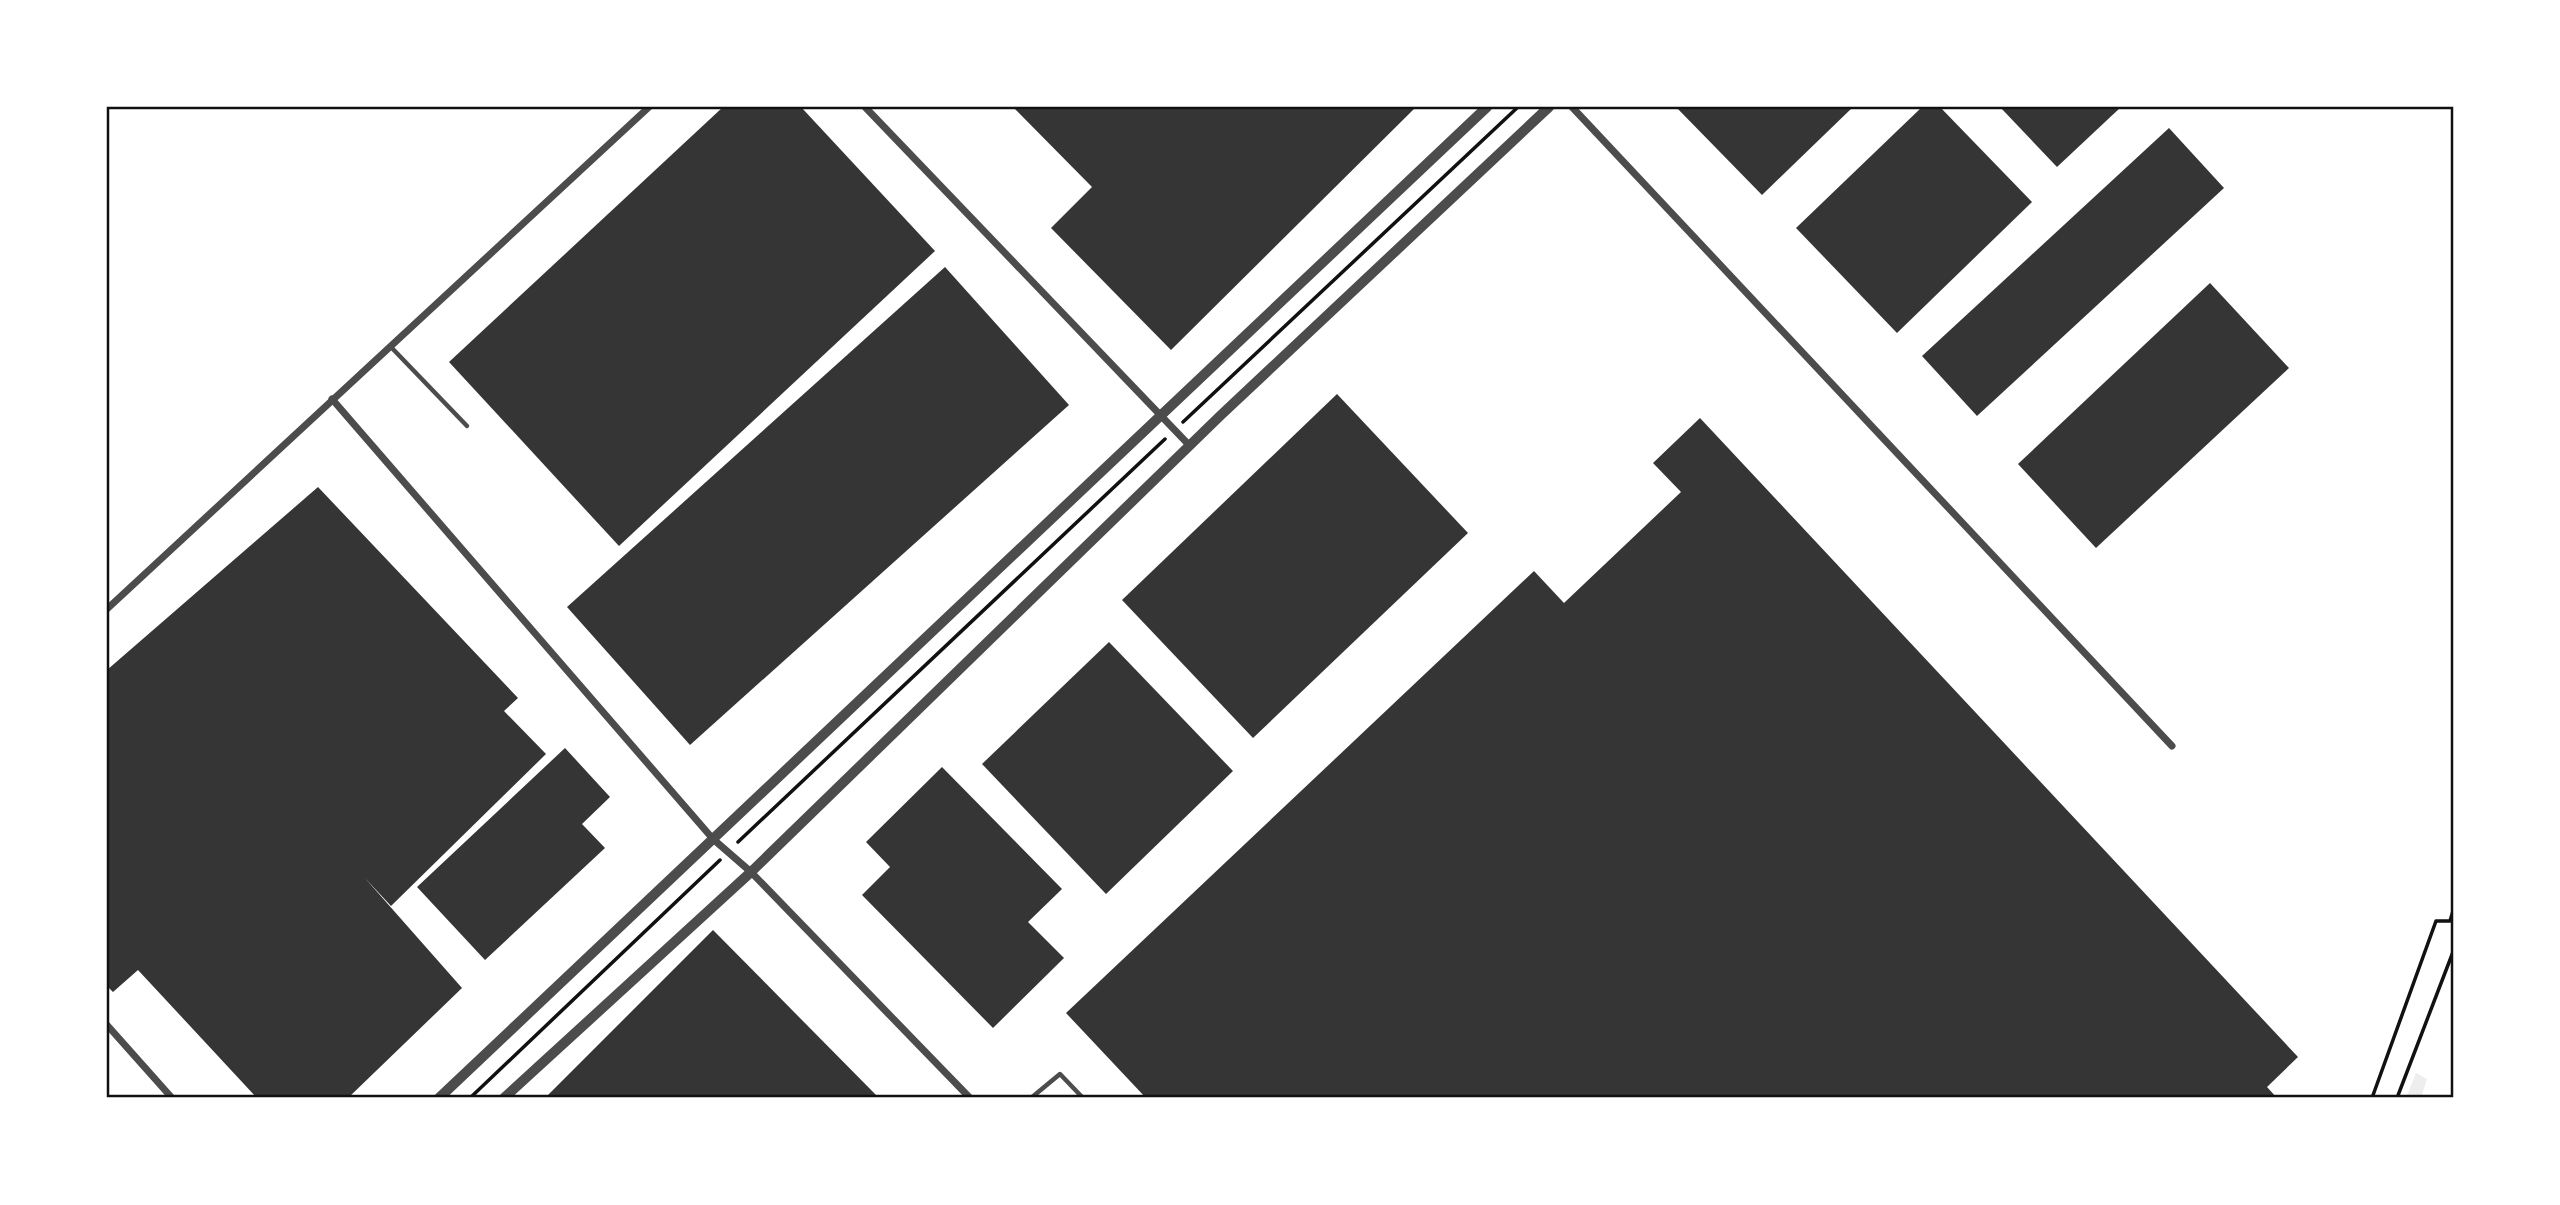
<svg xmlns="http://www.w3.org/2000/svg" width="2560" height="1205" viewBox="0 0 2560 1205" font-family="Raleway,sans-serif">
	<rect width="100%" height="100%" fill="#fff"/>
	<path fill="#eee" d="M2416,1073L2427,1079L2421,1098H2406Z"/>
	<g fill="#353535">
		<path d="M723,107H801L935,251L619,546L449,362Z"/>
		<path d="M1013,107H1416L1171,350L1051,228L1092,187Z"/>
		<path d="M1676,107H1853L1762,195Z"/>
		<path d="M1922,107H1940L2032,202L1897,333L1796,228Z"/>
		<path d="M2000,107H2121L2057,167Z"/>
		<path d="M2169,128L2224,188L1977,416L1922,356Z"/>
		<path d="M945,267L1069,405L690,745L567,607Z"/>
		<path d="M2210,283L2289,368L2096,548L2018,464Z"/>
		<path d="M1337,394L1468,533L1253,738L1122,600Z"/>
		<path d="M1700,418L2298,1057L2267,1087L2277,1098H1146L1066,1013L1534,571L1564,603L1681,492L1653,463Z"/>
		<path d="M318,487L518,698L504,711L546,754L391,906L364,877L462,988L348,1098H257L138,970L113,992L107,986V670Z"/>
		<path d="M1109,642L1233,771L1106,894L982,764Z"/>
		<path d="M565,748L610,797L582,824L605,848L485,960L417,887Z"/>
		<path d="M942,767L1062,889L1028,922L1064,958L993,1028L862,895L890,867L866,842Z"/>
		<path d="M713,930L879,1098H545Z"/>
	</g>
	<g fill="none" stroke-linecap="round" stroke-linejoin="round">
		<g stroke="#111" stroke-width="3.5">
			<path d="M1183,422L1518,107"/>
			<path d="M738,842L1165,439"/>
			<path d="M470,1098L720,860"/>
			<path d="M2372,1098L2436,921H2450L2453,911"/>
			<path d="M2397,1098L2453,952"/>
		</g>
		<g stroke="#4c4c4c" stroke-width="4.5">
			<path d="M390,346L467,426"/>
			<path d="M1031,1098L1060,1074L1083,1098"/>
		</g>
		<g stroke="#4c4c4c" stroke-width="7">
			<path d="M865,107L1190,446"/>
			<path d="M1572,107L2172,746"/>
			<path d="M332,399L713,839L751,872L970,1098"/>
			<path d="M107,609L649,107"/>
			<path d="M107,1025L172,1098"/>
		</g>
		<g stroke="#4c4c4c" stroke-width="10">
			<path d="M439,1098L1487,107"/>
			<path d="M504,1098L751,872L1221,415L1549,107"/>
		</g>
	</g>
	<rect width="2560" height="1205" fill="none" stroke="#ffffff" stroke-width="217"/>
	<rect x="108" y="108" width="2344" height="988" fill="none" stroke="#111" stroke-width="2.5"/>
</svg>
